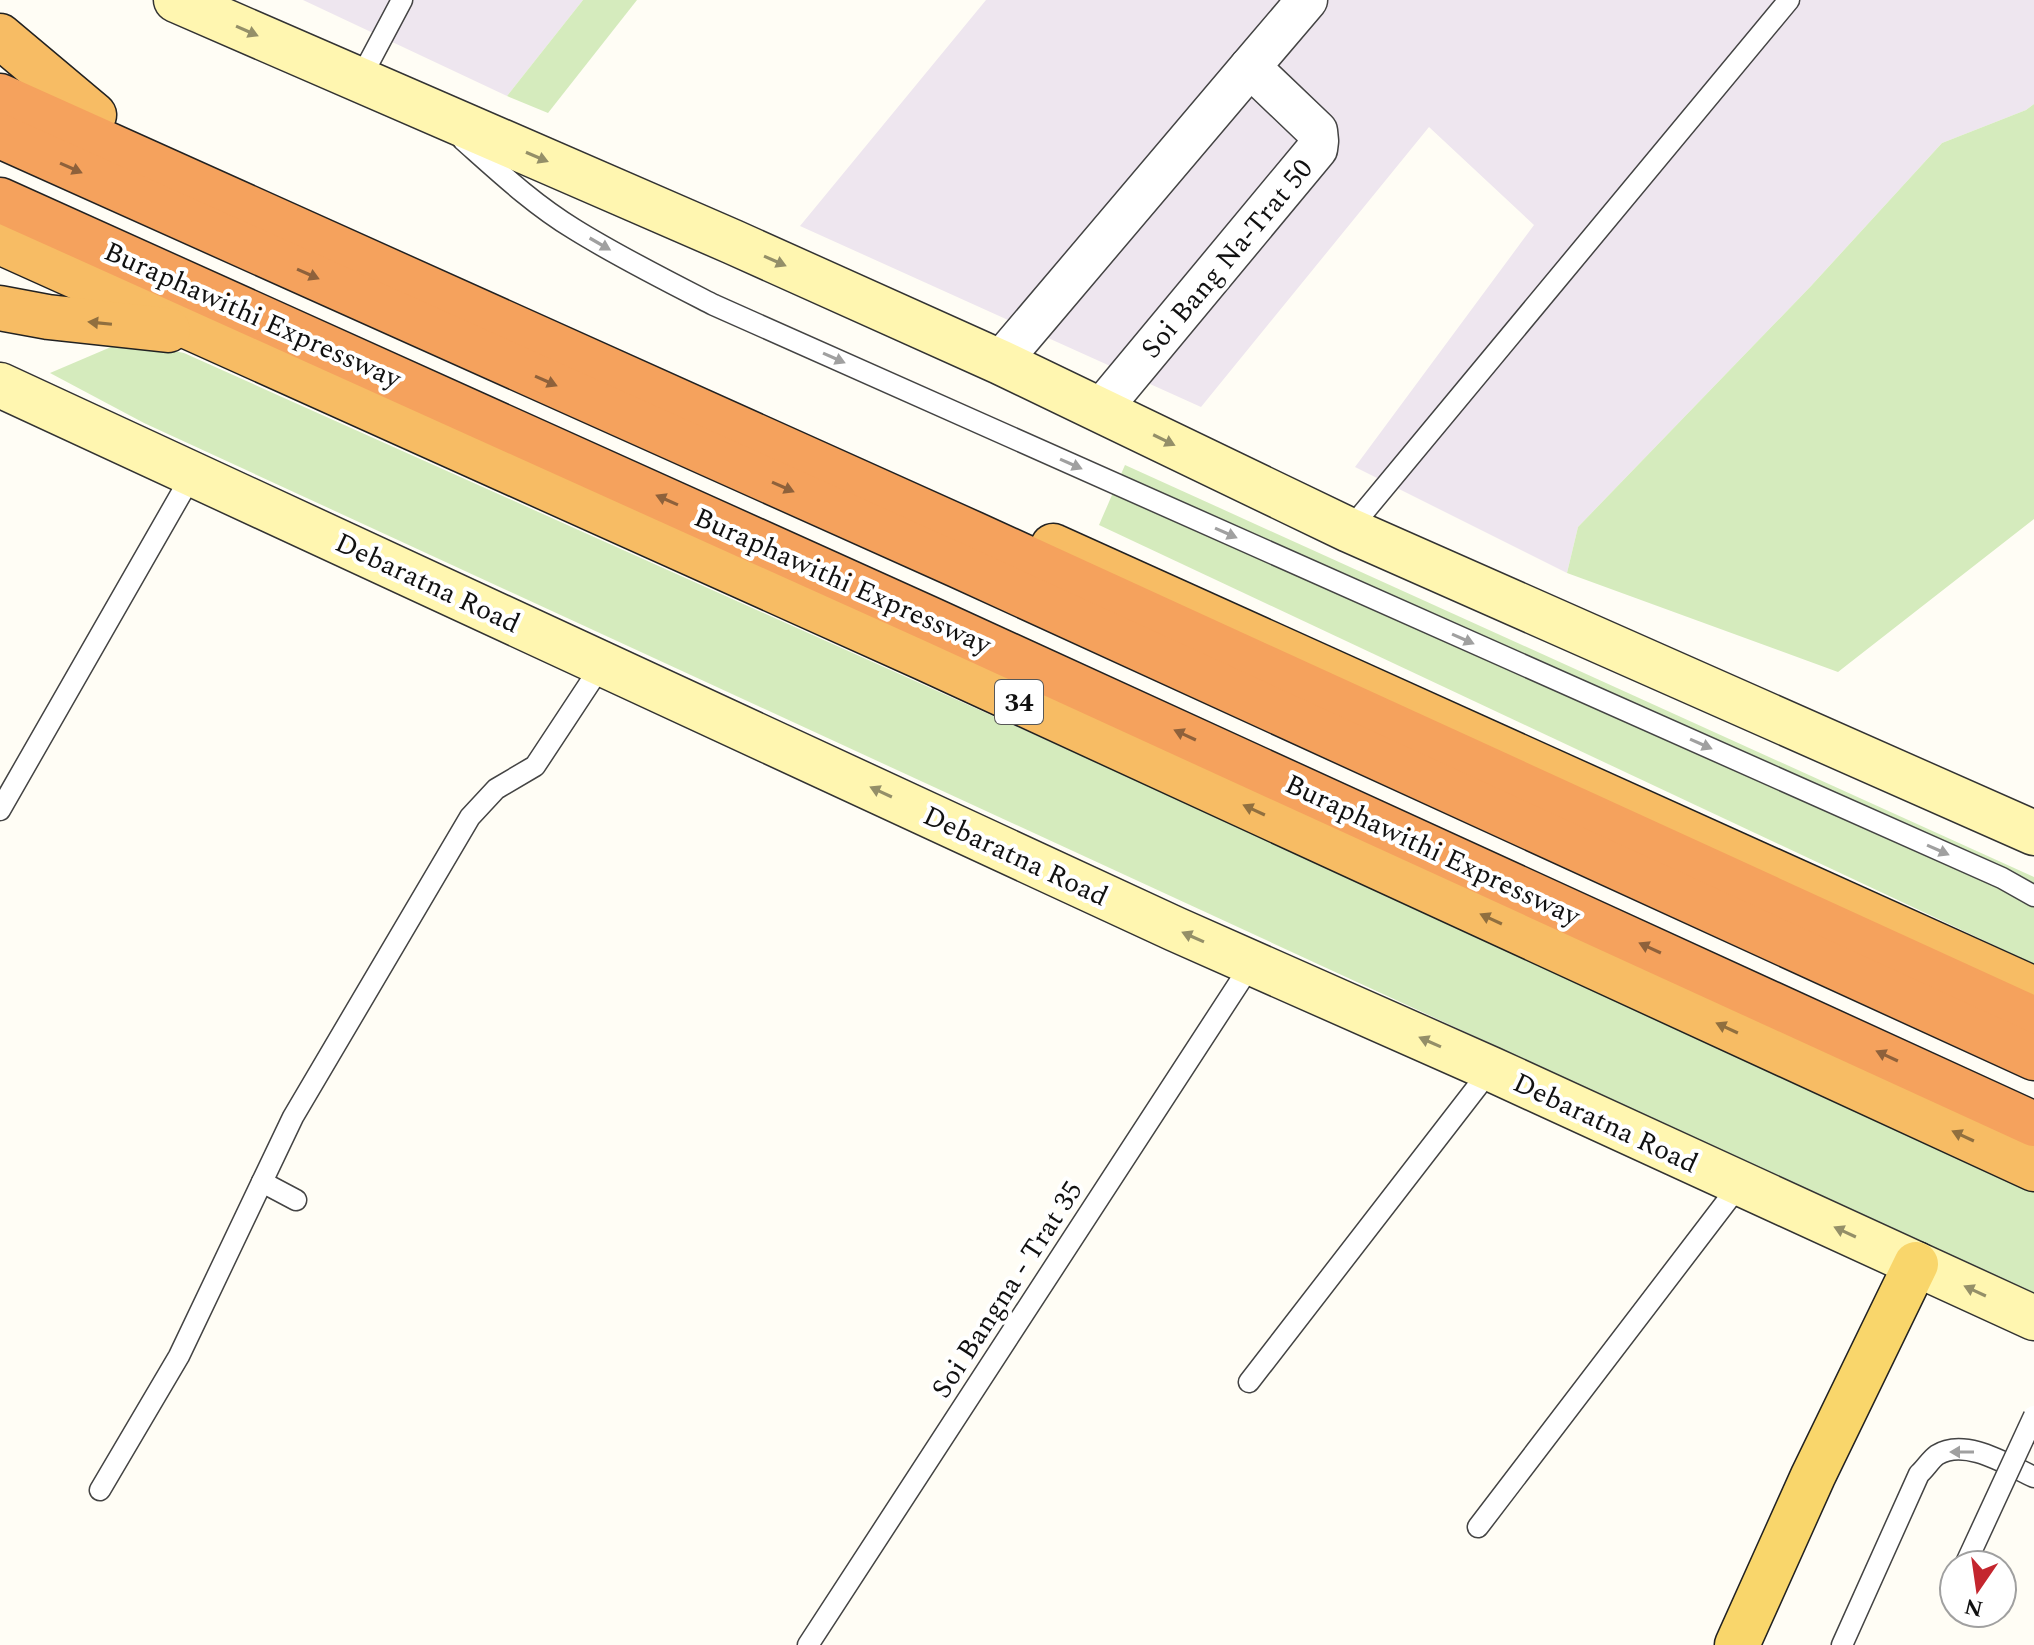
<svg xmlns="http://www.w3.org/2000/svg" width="2034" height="1645" viewBox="0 0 2034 1645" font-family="Spectral,serif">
	<rect width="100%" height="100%" fill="#fffdf5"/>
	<g fill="#eee6ef">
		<path d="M303,0H583L507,96Z"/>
		<path d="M986,0H2034V104L2026,110L1942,143L1811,286L1578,527L1567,573L1355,467L1534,225L1429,127L1201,407L800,226Z"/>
	</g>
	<g fill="#d5ebbd">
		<path d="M583,0H637L548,113L507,96Z"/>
		<path d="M2034,104V519L1838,672L1567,573L1578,527L1811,286L1942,143L2026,110Z"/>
		<path d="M125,341L184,353L2034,1183V1294L144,423L50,373Z"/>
		<path d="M1125,465L2034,877V964L1099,525Z"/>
	</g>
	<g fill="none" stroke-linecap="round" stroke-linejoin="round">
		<defs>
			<g id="service">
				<path d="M359,81L402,0"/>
				<path d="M463,140C499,172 533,204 574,229C619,257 667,281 714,305L2002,878L2034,896"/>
				<path d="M1349,530L1789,0"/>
				<path d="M0,810L193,473"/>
				<path d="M262,1182L296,1200"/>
				<path d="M1249,1382L1491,1069"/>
				<path d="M100,1490L179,1356L293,1117L470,817L496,789L535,766L603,663"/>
				<path d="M1478,1527L1740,1184"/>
				<path d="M808,1645L1252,963"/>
				<path d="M1842,1645L1919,1474C1925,1469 1931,1459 1937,1455C1965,1437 2008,1465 2034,1477"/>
			</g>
			<g id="minor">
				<path d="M1000,362L1250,67"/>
				<path d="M1101,409L1317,149L1318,141L1317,131L1250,67L1307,0"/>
			</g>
			<g id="secondary">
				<path d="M176,0L733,242L1000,362L1349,530L2034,833"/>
				<path d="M0,385L1175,929L1491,1069L2034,1318"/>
			</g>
			<path id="primary" d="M1737,1645L1813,1476L1916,1264"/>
			<g id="trunk">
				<path d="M0,36L94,115"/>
				<path d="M0,242L924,658L2034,1169"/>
				<path d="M0,308L48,317L168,330"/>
				<path d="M1053,546L2034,989"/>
			</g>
			<g id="motorway">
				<path d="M0,96L974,534L2034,1019"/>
				<path d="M0,136L959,566L2034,1058"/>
				<path d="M0,200L932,620L2034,1124"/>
			</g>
		</defs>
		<use href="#service" stroke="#444" stroke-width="23"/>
		<use href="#minor" stroke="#444" stroke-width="43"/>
		<use href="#secondary" stroke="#333" stroke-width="47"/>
		<use href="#primary" stroke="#222" stroke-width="47"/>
		<use href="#trunk" stroke="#222" stroke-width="47"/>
		<use href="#motorway" stroke="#222" stroke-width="47"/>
		<use href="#service" stroke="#fff" stroke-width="20"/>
		<use href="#minor" stroke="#fff" stroke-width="40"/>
		<use href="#secondary" stroke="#fff6b0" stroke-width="44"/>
		<use href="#primary" stroke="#f9d66b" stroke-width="44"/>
		<use href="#trunk" stroke="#f7bc64" stroke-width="44"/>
		<use href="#motorway" stroke="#f5a25d" stroke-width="44"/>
		<defs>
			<path id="service-bridge" d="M1965,1565L2034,1416"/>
		</defs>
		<use href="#service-bridge" stroke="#444" stroke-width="23" stroke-linecap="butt"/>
		<use href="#service-bridge" stroke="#fff" stroke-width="20"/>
	</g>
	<defs><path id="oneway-solid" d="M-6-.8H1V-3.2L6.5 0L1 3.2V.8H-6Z" transform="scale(2)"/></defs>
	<g fill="#948f68">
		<use href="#oneway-solid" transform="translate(247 31) rotate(24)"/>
		<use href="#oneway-solid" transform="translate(537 157) rotate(23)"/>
		<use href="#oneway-solid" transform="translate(775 261) rotate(24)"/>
		<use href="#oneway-solid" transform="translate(1164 440) rotate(26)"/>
		<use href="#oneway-solid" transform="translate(881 792) rotate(-155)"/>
		<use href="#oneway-solid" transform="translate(1193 937) rotate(-156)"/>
		<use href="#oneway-solid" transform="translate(1430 1042) rotate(-156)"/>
		<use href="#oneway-solid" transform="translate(1845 1232) rotate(-155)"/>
		<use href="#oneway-solid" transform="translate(1975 1291) rotate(-155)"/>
	</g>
	<g fill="#8e613b">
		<use href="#oneway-solid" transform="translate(71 168) rotate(24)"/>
		<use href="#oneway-solid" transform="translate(308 274) rotate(24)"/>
		<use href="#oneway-solid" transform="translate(546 381) rotate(24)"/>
		<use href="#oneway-solid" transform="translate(783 487) rotate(24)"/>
		<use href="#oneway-solid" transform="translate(667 500) rotate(-156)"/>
		<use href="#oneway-solid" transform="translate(1185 735) rotate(-155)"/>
		<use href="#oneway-solid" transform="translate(1650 948) rotate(-155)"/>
		<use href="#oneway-solid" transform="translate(1887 1056) rotate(-155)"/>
	</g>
	<g fill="#a0a0a0">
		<use href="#oneway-solid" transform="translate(600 244) rotate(30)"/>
		<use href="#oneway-solid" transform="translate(834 358) rotate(24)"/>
		<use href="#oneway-solid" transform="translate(1071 464) rotate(24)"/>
		<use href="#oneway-solid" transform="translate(1226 533) rotate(24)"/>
		<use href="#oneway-solid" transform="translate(1463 639) rotate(24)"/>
		<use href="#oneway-solid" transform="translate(1701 744) rotate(24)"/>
		<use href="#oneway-solid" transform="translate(1938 850) rotate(24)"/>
		<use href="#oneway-solid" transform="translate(1962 1452) rotate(180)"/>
	</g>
	<g fill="#906f3f">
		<use href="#oneway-solid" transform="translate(100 323) rotate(-174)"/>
		<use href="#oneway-solid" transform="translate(1254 810) rotate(-155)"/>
		<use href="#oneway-solid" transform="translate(1491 919) rotate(-155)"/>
		<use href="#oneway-solid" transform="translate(1727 1028) rotate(-155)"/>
		<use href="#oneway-solid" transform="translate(1963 1136) rotate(-155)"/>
	</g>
	<g text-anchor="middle" stroke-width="8" stroke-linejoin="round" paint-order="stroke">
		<rect fill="#fff" stroke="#585858" stroke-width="2" x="995" y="680" width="48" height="44" rx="6"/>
		<g font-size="26" font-weight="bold" fill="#111">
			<text x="1019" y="711">34</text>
		</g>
		<g font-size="28" fill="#111" stroke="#fff">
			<text transform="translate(1226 258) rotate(-50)" y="10">Soi Bang Na-Trat 50</text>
			<text transform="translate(253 314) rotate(24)" y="10">Buraphawithi Expressway</text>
			<text transform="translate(843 580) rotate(24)" y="10">Buraphawithi Expressway</text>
			<text transform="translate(428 582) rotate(25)" y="10">Debaratna Road</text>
			<text transform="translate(1433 849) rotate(25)" y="10">Buraphawithi Expressway</text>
			<text transform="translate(1016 855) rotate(25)" y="10">Debaratna Road</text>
			<text transform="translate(1606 1122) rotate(25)" y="10">Debaratna Road</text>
			<text transform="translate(1006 1289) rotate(-57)" y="10">Soi Bangna - Trat 35</text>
		</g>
	</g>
	<g transform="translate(1978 1589) rotate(193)"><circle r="38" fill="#ffffff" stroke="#a0a0a0" stroke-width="2"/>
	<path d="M0-6L14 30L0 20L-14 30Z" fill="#c4262e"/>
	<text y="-12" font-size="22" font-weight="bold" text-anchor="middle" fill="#111111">N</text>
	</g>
</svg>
